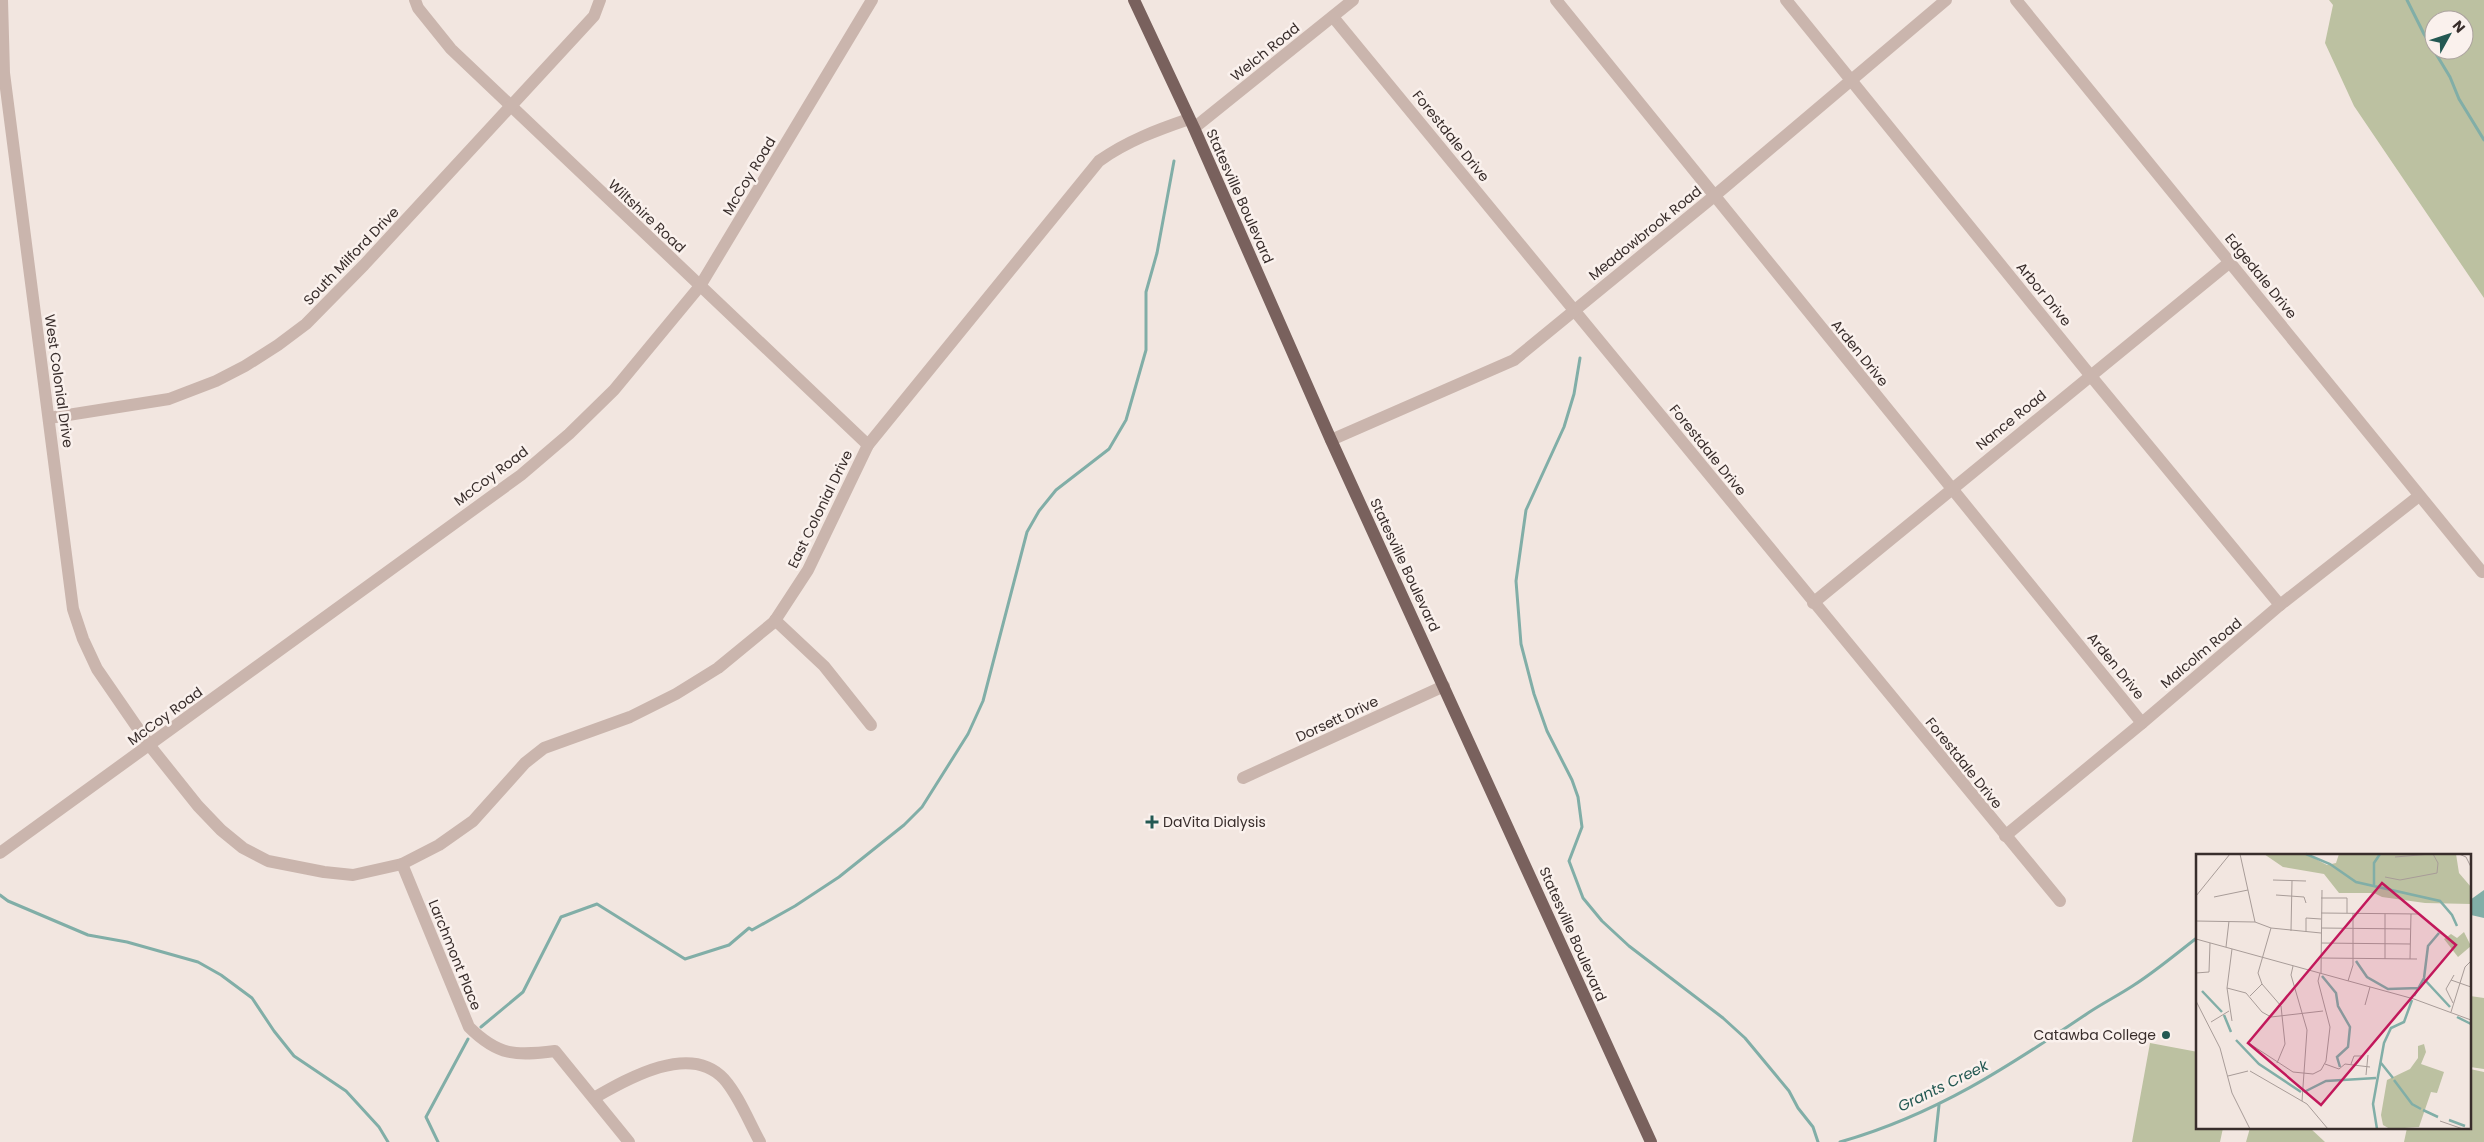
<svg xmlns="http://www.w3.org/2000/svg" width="2484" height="1142" viewBox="0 0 2484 1142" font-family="Poppins,sans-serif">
	<rect width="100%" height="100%" fill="#f2e6e0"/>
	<g fill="#bcc1a1" fill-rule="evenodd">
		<path d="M2329,0H2484V298L2354,106L2325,43L2333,5ZM2434,20H2464V50H2434Z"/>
		<path d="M2470,996L2484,998V1069L2470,1067Z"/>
		<path d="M2150,1043L2198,1052V1128H2223L2220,1142H2132Z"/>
		<path d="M2470,1069L2484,1072V1142H2404L2407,1128H2470Z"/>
		<path d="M2250,1128H2310L2325,1142H2246Z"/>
	</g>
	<path fill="#81aea7" d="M2484,890V918L2471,915L2470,900Z"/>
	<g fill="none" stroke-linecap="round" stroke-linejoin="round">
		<g stroke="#81aea7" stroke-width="3">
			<path d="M2407,0L2424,34L2450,77L2459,99L2484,140"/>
			<path d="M1580,358L1574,394L1564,427L1526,510L1516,581L1521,644L1534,694L1547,731L1572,780L1578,797L1582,827L1569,861L1583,898L1602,921L1629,946L1723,1018L1745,1038L1789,1091L1798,1108L1813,1127L1818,1142"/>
			<path d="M0,895L8,901L88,935L127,942L198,962L221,975L252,998L274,1031L294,1056L346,1091L379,1127L388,1142"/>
			<path d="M481,1027L523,992L561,917L597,904L685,959L729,945L749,928L752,930L795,906L839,877L904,825L922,807L968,734L983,701L1027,532L1039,511L1056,490L1109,449L1126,420L1146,350V292L1157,253L1174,161"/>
			<path d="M438,1142L426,1117L468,1039"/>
			<path d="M1840,1142C1935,1115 2008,1067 2088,1013C2103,1003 2119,995 2134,985C2156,971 2177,953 2198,937"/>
			<path d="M1935,1142L1939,1105"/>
		</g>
		<g stroke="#cab5ad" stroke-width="12">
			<path d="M2,0L4,73L73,609L83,639L97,669L150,746L198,806L221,830L243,848L268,861L324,872L353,875L402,864L439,845L473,821L525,763L544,748L630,717L676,694L718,668L774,622L808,570L868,445L1099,161C1127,141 1157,130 1189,119"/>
			<path d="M415,0L418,8L451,49L868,445"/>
			<path d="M1556,0L2142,723"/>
			<path d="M1786,0L2090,375L2280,605"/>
			<path d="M2016,0L2482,572"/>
			<path d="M1333,17L2060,901"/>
			<path d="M1194,128L1353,0"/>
			<path d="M49,418L169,399L216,381L245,366L278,345L306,324L364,265L594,16L600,0"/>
			<path d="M1331,440L1514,360L1713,197L1946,0"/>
			<path d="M1813,603L2230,262"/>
			<path d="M775,620L824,666L871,725"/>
			<path d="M1243,778L1444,686"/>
			<path d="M2005,836L2142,723L2280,605L2419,496"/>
			<path d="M0,853L521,475L569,434L614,390L700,286L872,0"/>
			<path d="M402,864L469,1027C498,1056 516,1056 555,1051L629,1142"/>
			<path d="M594,1098C627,1079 690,1042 724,1079C739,1096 749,1122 760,1142"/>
		</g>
		<path stroke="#79615d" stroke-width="12" d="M1134,0L1194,128L1331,440L1651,1142"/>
	</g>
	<g fill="#235852" stroke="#faf1ed" stroke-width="2">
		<path d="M1149.5 814.5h5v5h5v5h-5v5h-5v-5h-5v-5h5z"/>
		<circle cx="2166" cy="1035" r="5"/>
	</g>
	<g text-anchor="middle" stroke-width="5" stroke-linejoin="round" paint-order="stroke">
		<g font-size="14" fill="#382d2b" stroke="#faf1ed">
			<text transform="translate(1265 52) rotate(-39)" y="5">Welch Road</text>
			<text transform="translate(1451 136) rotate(51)" y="5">Forestdale Drive</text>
			<text transform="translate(749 176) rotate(-59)" y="5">McCoy Road</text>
			<text transform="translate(1240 196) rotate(66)" y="5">Statesville Boulevard</text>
			<text transform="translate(647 216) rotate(43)" y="5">Wiltshire Road</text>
			<text transform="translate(1645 233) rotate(-39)" y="5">Meadowbrook Road</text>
			<text transform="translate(351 256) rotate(-46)" y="5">South Milford Drive</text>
			<text transform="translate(2261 276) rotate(51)" y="5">Edgedale Drive</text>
			<text transform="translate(2044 294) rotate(51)" y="5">Arbor Drive</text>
			<text transform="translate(1860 353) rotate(51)" y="5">Arden Drive</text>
			<text transform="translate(59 381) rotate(82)" y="5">West Colonial Drive</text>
			<text transform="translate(2011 420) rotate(-39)" y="5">Nance Road</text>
			<text transform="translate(1708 450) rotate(51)" y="5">Forestdale Drive</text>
			<text transform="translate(491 476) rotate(-37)" y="5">McCoy Road</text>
			<text transform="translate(820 509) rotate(-64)" y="5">East Colonial Drive</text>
			<text transform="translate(1405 565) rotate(65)" y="5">Statesville Boulevard</text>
			<text transform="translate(2201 653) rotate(-40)" y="5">Malcolm Road</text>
			<text transform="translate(2116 666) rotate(51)" y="5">Arden Drive</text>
			<text transform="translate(165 716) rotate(-36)" y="5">McCoy Road</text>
			<text transform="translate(1337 719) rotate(-25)" y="5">Dorsett Drive</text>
			<text transform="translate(1964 763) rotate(51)" y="5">Forestdale Drive</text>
			<text transform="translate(1573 934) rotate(66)" y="5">Statesville Boulevard</text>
			<text transform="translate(455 955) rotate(68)" y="5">Larchmont Place</text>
		</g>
		<g font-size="14" fill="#382d2b" stroke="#faf1ed" text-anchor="start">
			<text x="1163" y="827">DaVita Dialysis</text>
			<text x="2156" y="1040" text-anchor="end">Catawba College</text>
		</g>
		<g font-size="15" font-style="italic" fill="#235852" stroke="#faf1ed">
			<text transform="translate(1943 1086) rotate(-26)" y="5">Grants Creek</text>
		</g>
	</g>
	<g transform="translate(2196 854)">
		<rect width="275" height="275" fill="#f2e6e0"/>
		<path d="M68,0H110L131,11L140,9L143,0H260L263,19L275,33V50L229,49L186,43L178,39H143L128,20L87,13ZM268,78L275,92L262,103L248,85L255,80L261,84ZM228,190L230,198L225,210L248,218L241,239L235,238L223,273L194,275L187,271L185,261L191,226L214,215L222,204V192Z" fill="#bcc1a1"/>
		<path fill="none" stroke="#81aea7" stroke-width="2.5" d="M110,0L134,10L160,28L244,47L256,61L261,72M178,32V9L184,0M160,107L171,123L192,135L223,134M126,122L140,139L142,152L154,173L152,193L141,203L144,213M228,125L254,153M6,137L26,158M218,142L228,124L232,92L243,79M28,161L35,178M261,163L275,170M40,186L63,210L105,238M185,209L197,224M198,226L216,250L225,255M108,238L130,227L180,224M227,256L242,263M253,266L269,272M181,275L177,250L188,189L195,174L208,168L216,146"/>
		<path fill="none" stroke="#a89c98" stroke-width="1" d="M44,0L59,68L75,74L125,79M263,0L270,3L275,13M199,3L235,0M189,23L204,26L241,19L242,9L237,0M77,26L110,27M80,41L108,43L110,49M0,42L34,0M18,43L52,36M125,44H151V59M125,59L223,60M0,67L59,68M75,74L62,119L66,130L85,152L89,190L81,209M125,74L214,75M95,77L96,27M110,78V64L125,65M0,85L218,145L275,166M125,89L214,90M30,93L33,67M36,95L31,134L36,167M125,104L221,105M189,105V60M214,105L215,60M97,112L95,121L111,176L106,247M0,119L13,118L14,89M125,119L126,36M255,126L275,133M152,127L157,111V59M31,134L50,139L66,158L75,163L127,157M54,142L66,130M0,147L24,194L36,239L54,275M257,149L250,135L258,121M169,151L174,133M255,158L269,113L275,107M15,168L33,157M51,188L97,218L117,220L125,216L130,207L134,173L122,127L124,119M129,210L143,215L149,210L174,213M155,210L158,202H167M54,217L111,250L132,275M170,221L172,201M32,222L52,217M244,267L267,275"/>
		<path fill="#c2185b" fill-opacity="0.15" stroke="#c2185b" stroke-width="2.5" d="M186,29L260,91L125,251L52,189Z"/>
		<rect width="275" height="275" fill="none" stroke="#382d2b" stroke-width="2.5"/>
	</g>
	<g transform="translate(2449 35) rotate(50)"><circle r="24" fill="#faf1ed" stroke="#aca39f"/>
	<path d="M0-4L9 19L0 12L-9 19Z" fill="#235852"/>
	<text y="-8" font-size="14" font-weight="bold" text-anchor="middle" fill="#382d2b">N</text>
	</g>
</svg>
